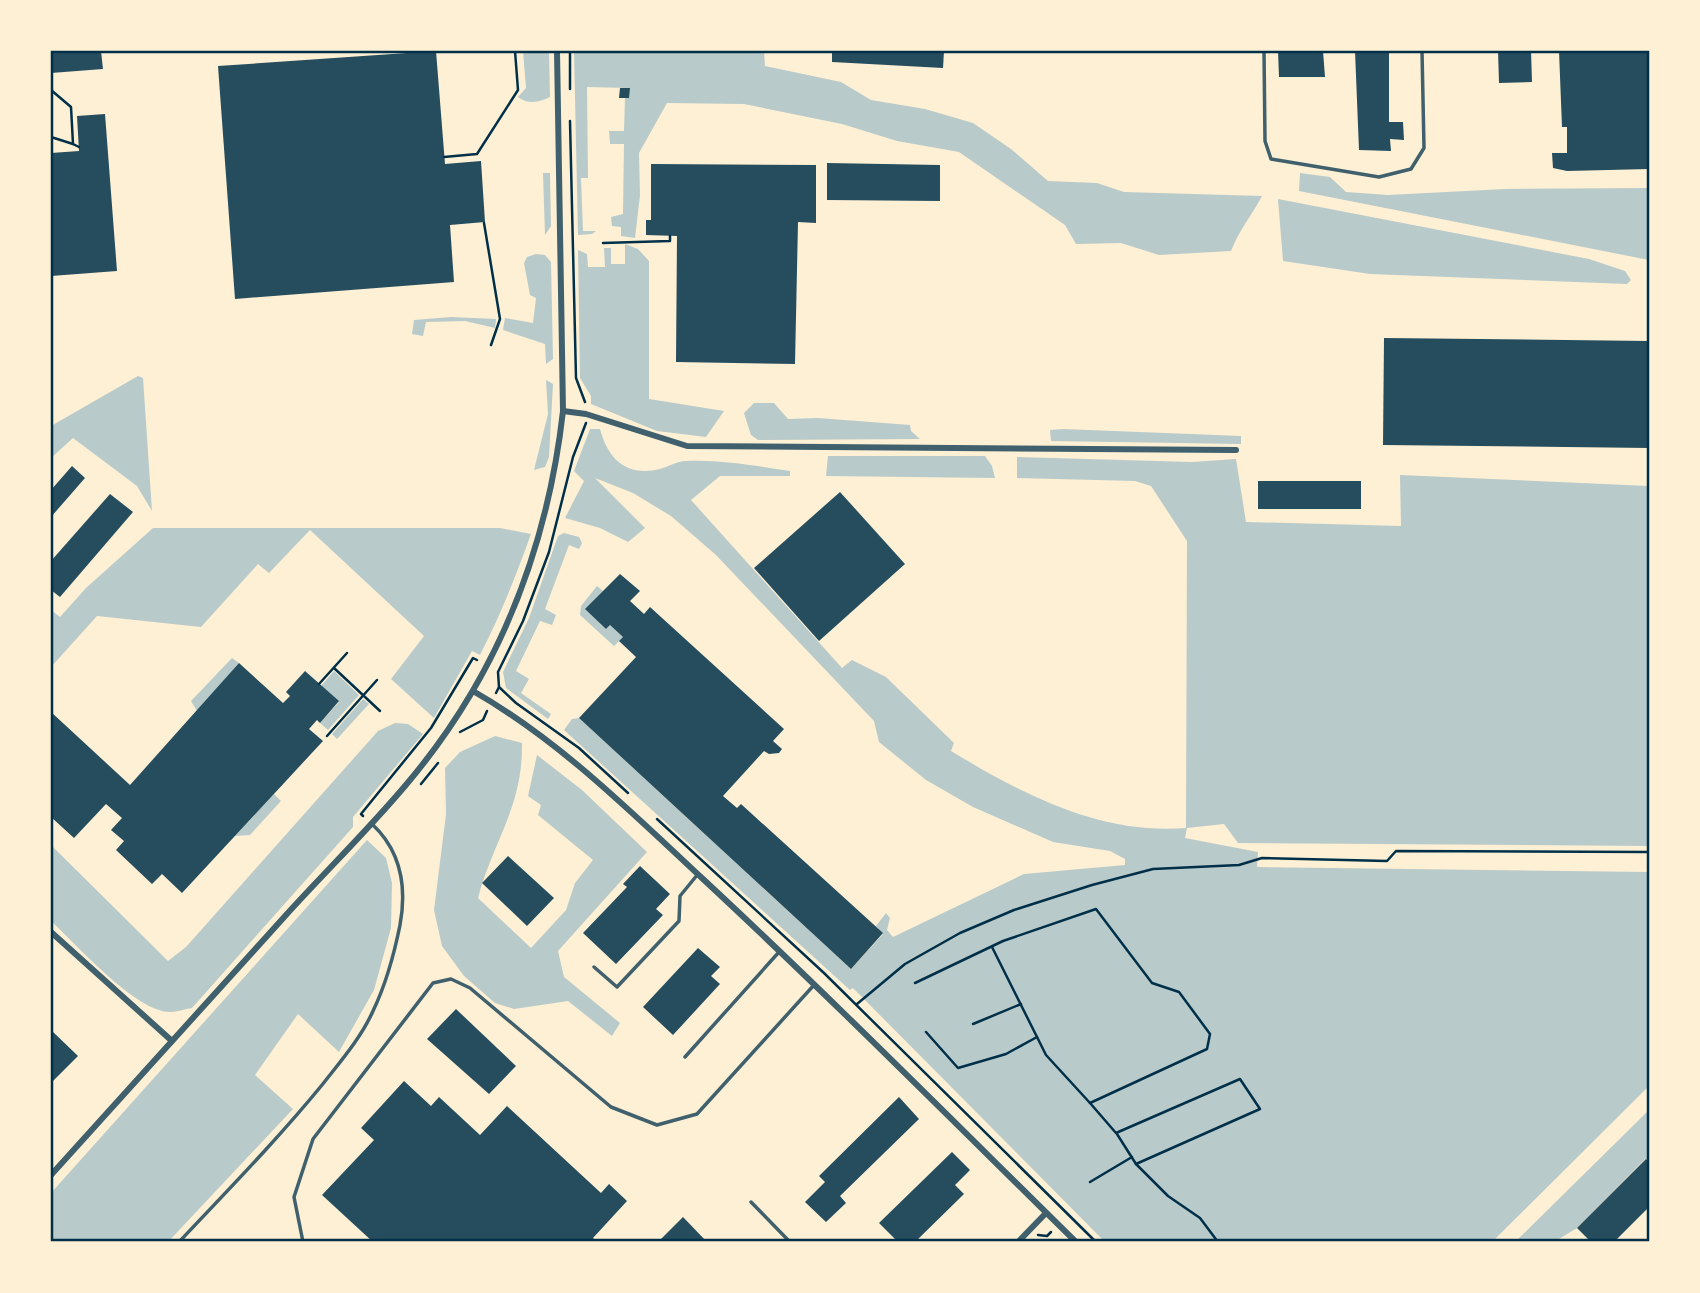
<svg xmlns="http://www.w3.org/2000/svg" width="1700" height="1293" viewBox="0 0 1700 1293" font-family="'Roboto Condensed',sans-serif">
	<rect width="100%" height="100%" fill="#fdf0d5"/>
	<g fill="#b9caca">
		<path d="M523,51H549L550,97C540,102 528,105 518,97L526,88Z"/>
		<path d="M574,51H764L765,66L841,82L871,100L925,109L973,123L1011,149L1048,181L1097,183L1124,192L1262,196C1252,215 1239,230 1231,251L1159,255L1121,243L1076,244L1065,225L959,152L897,141L842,124L744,104L667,103L639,153L640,195L635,238L621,236V227L612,226L611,217L623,214L624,144H610L609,131H624L625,98L629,97V88L587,87L588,178H581L583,231H596L592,234L578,235Z"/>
		<path d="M543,173H550L551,226L545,235Z"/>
		<path d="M1300,173L1330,177L1346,192L1388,195L1505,189L1649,188V260L1299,191Z"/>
		<path d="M1278,199L1589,259L1625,271L1631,280L1627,284L1370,274L1283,261Z"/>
		<path d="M625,244L638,249L649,261V399L724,411L706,437L657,431L591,404V396L580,378L578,250L587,254L588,267H605L604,248H611V264H625Z"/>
		<path d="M536,254L545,255L551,262L553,359L546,364L545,344L503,330L505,318L533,323L536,298L530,295L524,263L527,257Z"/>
		<path d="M451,317L496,319L495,328L465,321L426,322L423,336L412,334L414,320Z"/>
		<path d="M138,376L143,378L152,511L137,486L73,438L51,458V426Z"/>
		<path d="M546,380L553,384L549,457L545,467L534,470L548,414Z"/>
		<path d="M754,403H774L788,419L818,418L910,425L911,431L920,439L758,440L751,435L744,413Z"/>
		<path d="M590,429H600C608,459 626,477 660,469C668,467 677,461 686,461C719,459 757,466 790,471V476H720L691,500L842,668L852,660L886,677L954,743L951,751C1022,794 1100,835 1186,828L1187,541L1151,486L1135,481L1017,478V457L1192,462L1236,459L1246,522L1401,526L1400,475L1649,486V846L1238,843L1224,824L1187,828L1185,838L1258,852L1257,867L1649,872V1086L1492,1242H1105L853,988L850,990L564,730L572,719L579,718L851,969L883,934L876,926L886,913L890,918L887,930L893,937L1024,874L1125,865V859L1110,851L1053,842L973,807L926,780L879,742L874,721L716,555L671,516L633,493L595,478L645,528L628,542L600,528L565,518L584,481L574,471Z"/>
		<path d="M1063,429L1241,436V444L1051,441L1050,430Z"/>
		<path d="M828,456H985L992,466L995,478L826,476Z"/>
		<path d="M153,528H500L531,534C516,576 500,616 480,655L472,651L434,718L391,679L424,636L310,530L269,573L258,564L201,627L97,616L51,667V610L60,617L86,588Z"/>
		<path d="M564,533L579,537L582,543L579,549L569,545L545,609L556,615L552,625L540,621L516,671L529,679L521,693L551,714L548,719L506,688L503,672L529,618L558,536Z"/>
		<path d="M597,586L603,591L586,609L606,629L610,625L623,637L614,646L580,615L581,606Z"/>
		<path d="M232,658L239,663L197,711L191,701Z"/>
		<path d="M334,671L359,695L328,730L320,723L339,702L321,686Z"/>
		<path d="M363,699L369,704L337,739L332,734Z"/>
		<path d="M395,723L408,724L423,734L353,817V827L192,1008C185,1009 177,1012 170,1012C136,1012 77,945 51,921V845L168,961L186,947L378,731Z"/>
		<path d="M495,736L522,743C523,807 493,841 478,898L531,948L566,910L575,883L593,860L538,815L541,805L528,796L537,755L582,790L647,852L558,951L564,977L620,1023L612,1036L568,1001L514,1009L495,1003L464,976L442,946L434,910L446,814L445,768L460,752Z"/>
		<path d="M274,794L281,801L250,835L235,836Z"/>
		<path d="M367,840L386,858L392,883L391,928L374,990L339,1052L298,1014L255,1075L293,1109L168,1242H51V1193Z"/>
		<path d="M1649,1110V1163L1645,1159L1577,1228L1554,1242H1515Z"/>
	</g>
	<g fill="#264d5e">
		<path d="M51,51H101L103,69L51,73Z"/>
		<path d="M436,51L445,164L481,161L485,222L450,225L454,282L235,299L218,66Z"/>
		<path d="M832,51H944L943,68L832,62Z"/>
		<path d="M1278,51H1323L1325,77H1279Z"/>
		<path d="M1355,51H1389V122H1403L1404,140L1390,139L1391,151L1359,150Z"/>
		<path d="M1498,51H1531L1532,82L1499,83Z"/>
		<path d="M1559,51H1649V169L1567,171L1553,168L1552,153H1567V127H1562Z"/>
		<path d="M620,88H630L629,98H619Z"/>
		<path d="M105,114L117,271L51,276V153L79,151L77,116Z"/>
		<path d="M827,163L940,165V201L827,200Z"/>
		<path d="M651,164L816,165V223L798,222L795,364L676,362L677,236L646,235V220H651Z"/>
		<path d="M1384,338L1649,341V448L1383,445Z"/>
		<path d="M72,466L85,478L51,517V490Z"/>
		<rect x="1258" y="481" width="103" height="28"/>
		<path d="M840,492L905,564L819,641L754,568Z"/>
		<path d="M110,494L133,512L60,597L51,590V561Z"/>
		<path d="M620,574L640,591L630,601L644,614L650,607L784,729L773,741L782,749L779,753L769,754L764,751L723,796L737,808L741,804L883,933L851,969L579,718L636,657L619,641L623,637L610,625L606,629L585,609Z"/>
		<path d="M239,663L283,703L290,696L286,692L305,671L339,701L320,723L317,720L309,729L323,741L182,893L162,874L152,884L116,850L124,841L111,830L122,818L106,804L74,838L51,817V712L130,785Z"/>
		<path d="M508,856L554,898L527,926L482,883Z"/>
		<path d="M640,866L670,894L656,909L663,915L616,964L583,933L627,887L623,884Z"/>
		<path d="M698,948L720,967L711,976L720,984L673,1035L643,1007Z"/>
		<path d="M456,1009L516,1066L489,1094L427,1039Z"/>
		<path d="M51,1030L78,1056L51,1083Z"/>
		<path d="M404,1081L431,1106L439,1097L480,1135L507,1106L601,1193L609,1184L627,1201L593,1238L597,1242H373L322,1195L374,1140L361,1128Z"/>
		<path d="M899,1097L919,1119L840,1196L846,1203L826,1222L805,1202L825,1182L819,1176Z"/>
		<path d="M952,1152L970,1170L955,1185L964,1194L915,1242H898L879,1223Z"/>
		<path d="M1646,1159L1649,1163V1207L1614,1242H1591L1577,1228Z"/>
		<path d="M683,1217L707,1242H658Z"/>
	</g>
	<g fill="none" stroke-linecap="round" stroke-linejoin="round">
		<g stroke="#003049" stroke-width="2.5">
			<path d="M570,51V89"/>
			<path d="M51,90L71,107L73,144L79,147"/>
			<path d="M570,121L576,378L585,402"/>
			<path d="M51,137L73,144"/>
			<path d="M444,157L477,154L518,90L515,51"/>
			<path d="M484,223L500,319L491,345"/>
			<path d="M603,243L670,241V236"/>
			<path d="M334,668L380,711"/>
			<path d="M319,684L347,653"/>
			<path d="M499,687L516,703L579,748L628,793"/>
			<path d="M496,693L499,687L498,672L523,621L549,552L573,457L586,423"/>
			<path d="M460,732L483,720L487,711"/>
			<path d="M327,736L377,680"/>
			<path d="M421,784L438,763"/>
			<path d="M363,816L361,814L431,728L473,658L477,660"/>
			<path d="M657,819L824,973L1096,1242"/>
			<path d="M992,947L1046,1055L1090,1103"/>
			<path d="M915,983L1003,941L1096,909L1152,983L1179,992L1210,1034L1207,1049L1090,1103L1116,1133L1240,1079L1260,1109L1136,1164L1168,1196L1200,1218L1218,1242"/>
			<path d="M857,1004L905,964L960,933L1014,910L1092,885L1153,869L1239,865L1262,858L1387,861L1396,851L1649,852"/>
			<path d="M973,1024L1021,1004"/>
			<path d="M926,1032L958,1068L1006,1054L1037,1037"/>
			<path d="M1117,1134L1136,1164"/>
			<path d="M1090,1182L1132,1157"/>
			<path d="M1038,1235L1047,1236L1051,1232"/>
		</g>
		<g stroke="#3f606c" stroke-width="3.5">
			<path d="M1264,51L1265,141L1271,159L1379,177L1411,169L1424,148L1422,51"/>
			<path d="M594,967L617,987L679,921L680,896L698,874"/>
			<path d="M685,1057L779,952"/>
			<path d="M751,1202L790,1242"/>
			<path d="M179,1242C227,1191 277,1140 322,1085C340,1062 361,1038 373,1011C386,984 394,955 400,925C407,887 401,851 372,824"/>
			<path d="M303,1242L294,1197L313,1139L433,983L451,979L470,988L611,1107L657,1125L697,1114L814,985"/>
		</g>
		<g stroke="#3f606c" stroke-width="6">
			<path d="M563,411L586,414L687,446L1236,450"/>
			<path d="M473,691C559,740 631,812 703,879C830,997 952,1120 1076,1242"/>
			<path d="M51,932L172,1041"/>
			<path d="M51,1175C129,1088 208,1002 286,915C325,872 367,831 405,786C497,678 547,552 563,411L557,51"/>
			<path d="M1018,1242L1046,1213"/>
		</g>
	</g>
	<rect width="1700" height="1293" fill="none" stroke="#fdf0d5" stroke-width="105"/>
	<rect x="52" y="52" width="1596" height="1188" fill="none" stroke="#003049" stroke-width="2.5"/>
</svg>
